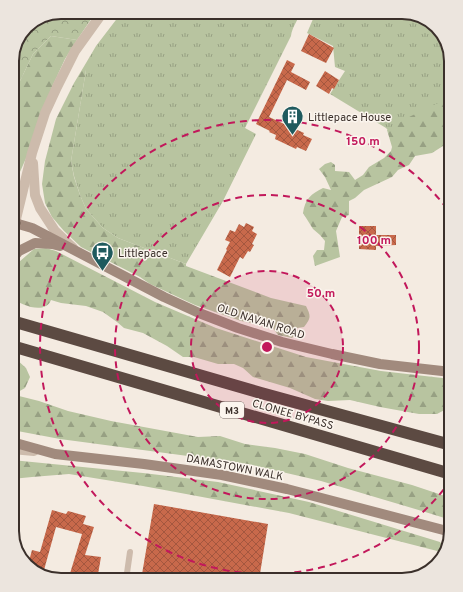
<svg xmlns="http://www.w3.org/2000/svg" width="463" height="592" viewBox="0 0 463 592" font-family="Overpass,sans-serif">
	<defs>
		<pattern id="grass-tufts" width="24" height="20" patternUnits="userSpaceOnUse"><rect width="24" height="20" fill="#b8c4a0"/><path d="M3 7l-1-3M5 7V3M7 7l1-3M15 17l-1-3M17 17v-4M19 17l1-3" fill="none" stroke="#97a083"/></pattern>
		<pattern id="forest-firs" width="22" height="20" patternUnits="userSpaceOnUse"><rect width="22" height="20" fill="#b8c4a0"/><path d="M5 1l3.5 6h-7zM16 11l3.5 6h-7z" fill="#97a083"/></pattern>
		<pattern id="park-crowns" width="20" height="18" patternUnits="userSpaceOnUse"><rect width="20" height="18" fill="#b8c4a0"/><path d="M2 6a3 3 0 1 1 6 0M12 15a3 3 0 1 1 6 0" fill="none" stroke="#97a083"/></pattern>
		<pattern id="building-cross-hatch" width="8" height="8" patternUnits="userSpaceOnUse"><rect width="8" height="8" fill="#c8694b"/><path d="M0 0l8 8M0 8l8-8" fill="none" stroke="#a4573f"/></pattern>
	</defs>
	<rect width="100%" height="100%" fill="#f4ebe1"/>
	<g fill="url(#grass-tufts)">
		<path d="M122,12H300C298,21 292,27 291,36L245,128L256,134L223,201L186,264L118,238L103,228L94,218L86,209L80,195L74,176L71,161L86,70V63L96,46Z"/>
		<path d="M316,12H405L426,19L443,34L451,61V113L402,146L386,128L330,94L345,71L335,67L333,46L307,33Z"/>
	</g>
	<g fill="url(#forest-firs)">
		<path d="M51,36L77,40L65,59L52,87L31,147L12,190V99L19,83L33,54Z"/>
		<path d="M86,63V70L71,161L74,177L80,195L86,209L94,218L103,228L118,238L186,264V266L271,298L306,306C311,316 311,318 304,327L297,328L295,335L292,338L278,335L272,327L241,321L195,305L150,284L140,277L81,247L64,231L52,217L45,203L42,184L45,161L56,119L74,83Z"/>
		<path d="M451,97V138L443,146L432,153L415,156L409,165L398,170L392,177L364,190L355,198L349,201V215L342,217L336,231L340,257L315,266L313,256L317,250H324L325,241L320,235L313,229L303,213C305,199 311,194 323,188L331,190L325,177L319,169L325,164L331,162L335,165V171L349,172L355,180L363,175L369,167L384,158L391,151L392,147L387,130L411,116Z"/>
		<path d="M46,248L56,251L155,302L216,328L306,357L381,371L451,379V405L450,407L437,414H419L380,407L350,400L328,401L315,399L290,388L253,377L243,368L234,364H218L194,357H183L167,346L143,333L124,328L117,322L103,312L86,306L61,303L51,300C45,315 21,305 12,298V271L19,262L34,249Z"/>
		<path d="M12,358H15L26,368L30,377L25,388L18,392L19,396L39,401L68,411L111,421L198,437L220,436L245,444L275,448L305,454L348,468L412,485L451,498V520L422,511L321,481L248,464L60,439L12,430Z"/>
		<path d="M12,460L143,473L218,482L309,502L440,542L446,551L445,553L289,513L143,486L69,474L32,477L12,479Z"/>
	</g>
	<path fill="url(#park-crowns)" d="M62,12H96L77,40L51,36L33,54L19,83L12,99V58L28,26L32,23Z"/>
	<g fill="url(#building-cross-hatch)">
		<path d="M309,34L334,48L326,63L301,51Z"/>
		<path d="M287,60L295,64L291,72L310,82L306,90L287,80L269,117L304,133L303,135L312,139L306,151L297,147L296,149L275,139L276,135L269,132L270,131L256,124Z"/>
		<path d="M325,71L339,80L334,89L332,88L329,94L316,86Z"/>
		<path d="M246,223L254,227L252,231L257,234L252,244L254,245L250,252L248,251L243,259L240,257L230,277L217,270L227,250L226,249L230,242L225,240L230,230L235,232L239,224L244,227Z"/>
		<path d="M359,226H376V235H396V245L376,246V250L359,249Z"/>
		<path d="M154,504L268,524L259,580H141Z"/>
		<path d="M52,510L66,514L68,511L86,516L83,524L94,527L85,555L101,557L97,580H90L78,578L77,580H68L82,534L56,527L44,570L28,565L32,550L40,552Z"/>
	</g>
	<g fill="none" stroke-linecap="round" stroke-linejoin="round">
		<path stroke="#cdbbac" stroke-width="6" d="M126,580L130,552"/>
		<g stroke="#cdbbac" stroke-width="10">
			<path d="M33,163L35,195L40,208L55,231L73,248"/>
			<path d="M15,223L32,153L45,113L57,87L75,51L103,12"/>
			<path d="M12,449L34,451"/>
		</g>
		<g stroke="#a18a7d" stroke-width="10">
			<path d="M12,233L15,223L32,228L164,297L199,313L238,328L282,342L332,354L380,364L451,372"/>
			<path d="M12,259L19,251L35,243L52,244L60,246"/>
			<path d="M12,442L55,454L144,464L222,475L287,489L451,532"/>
		</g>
		<path stroke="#6c584f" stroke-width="11" d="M12,222L15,223"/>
		<g stroke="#5c4a42" stroke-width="12">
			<path d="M12,321L261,393L451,445"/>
			<path d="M12,346L451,474"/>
		</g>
	</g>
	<circle cx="267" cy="347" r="76" fill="#c2185b" fill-opacity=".12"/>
	<g fill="none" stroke="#c2185b" stroke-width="2" stroke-dasharray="7 5">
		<circle cx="267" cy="347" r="76"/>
		<circle cx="267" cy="347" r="152"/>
		<path d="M451 480A227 227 0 1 1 451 214"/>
	</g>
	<defs>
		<symbol id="building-pin" viewBox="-11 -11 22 30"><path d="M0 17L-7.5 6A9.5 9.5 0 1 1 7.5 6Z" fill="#1f5a5e" stroke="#fbf5ee"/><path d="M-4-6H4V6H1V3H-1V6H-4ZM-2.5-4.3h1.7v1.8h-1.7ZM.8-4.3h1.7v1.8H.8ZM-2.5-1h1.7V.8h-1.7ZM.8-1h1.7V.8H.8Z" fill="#fff"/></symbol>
		<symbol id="bus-pin" viewBox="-11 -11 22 30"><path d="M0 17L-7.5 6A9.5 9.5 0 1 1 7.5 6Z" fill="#1f5a5e" stroke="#fbf5ee"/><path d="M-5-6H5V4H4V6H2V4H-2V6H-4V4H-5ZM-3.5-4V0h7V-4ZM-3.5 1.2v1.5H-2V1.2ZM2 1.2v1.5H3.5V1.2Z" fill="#fff"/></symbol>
	</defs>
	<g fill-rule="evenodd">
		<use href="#building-pin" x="280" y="104" width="25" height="34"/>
		<use href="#bus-pin" x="90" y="240" width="25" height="34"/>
	</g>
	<g text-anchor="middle" stroke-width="3" stroke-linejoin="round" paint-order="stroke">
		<rect fill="#fbf5ee" stroke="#756b66" stroke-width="1" x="220" y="402" width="24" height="16" rx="3"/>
		<g font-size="10" font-weight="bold" fill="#3b302b">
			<text x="232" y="414">M3</text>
		</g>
		<g font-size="11" fill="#3b302b" stroke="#fbf5ee" text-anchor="start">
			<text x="308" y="121">Littlepace House</text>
			<text x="118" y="257">Littlepace</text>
		</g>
		<g font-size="11" fill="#3b302b" stroke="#fbf5ee">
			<text transform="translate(261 321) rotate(18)" y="4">OLD NAVAN ROAD</text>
			<text transform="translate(293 414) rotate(16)" y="4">CLONEE BYPASS</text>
			<text transform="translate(235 467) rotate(11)" y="4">DAMASTOWN WALK</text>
		</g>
	</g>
	<path d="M0 0H463V592H0ZM61 19H402A42 42 0 0 1 444 61V531A42 42 0 0 1 402 573H61A42 42 0 0 1 19 531V61A42 42 0 0 1 61 19Z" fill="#ece5de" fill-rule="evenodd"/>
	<path fill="none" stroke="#3b302b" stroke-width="2" d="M61 19H402A42 42 0 0 1 444 61V531A42 42 0 0 1 402 573H61A42 42 0 0 1 19 531V61A42 42 0 0 1 61 19Z"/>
	<circle cx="267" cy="347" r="6" fill="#c2185b" stroke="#fbf5ee" stroke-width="2"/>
	<g font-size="12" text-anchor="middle" font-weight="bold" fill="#c2185b" stroke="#fbf5ee" stroke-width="3" stroke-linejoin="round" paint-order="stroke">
		<text x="363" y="145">150 m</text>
		<text x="374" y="244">100 m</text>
		<text x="321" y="297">50 m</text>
	</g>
</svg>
